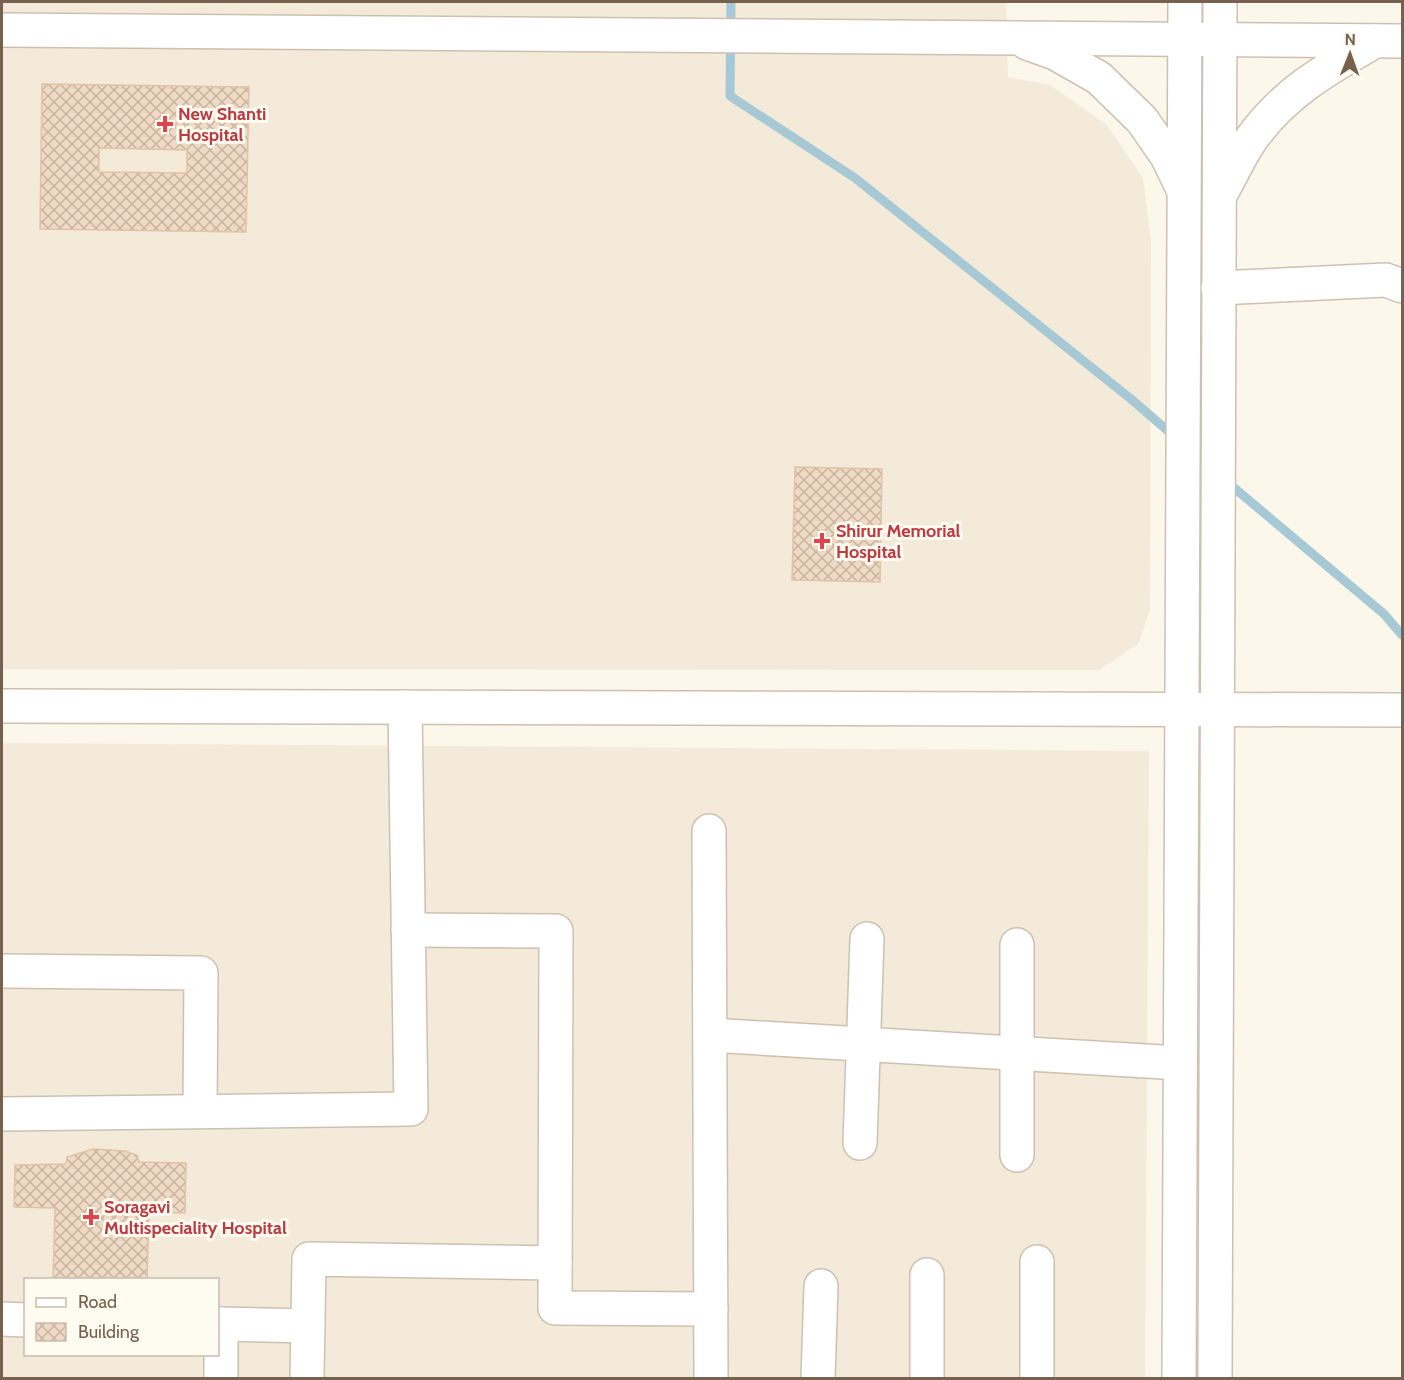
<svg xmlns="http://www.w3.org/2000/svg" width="1404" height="1380" viewBox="0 0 1404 1380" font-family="Cabin,sans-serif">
	<defs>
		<pattern id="building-cross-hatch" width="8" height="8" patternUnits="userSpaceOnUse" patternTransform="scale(1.5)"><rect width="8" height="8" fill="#f0dac4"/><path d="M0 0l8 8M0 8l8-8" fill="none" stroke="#c7b4a2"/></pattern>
	</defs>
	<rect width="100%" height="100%" fill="#fcf7eb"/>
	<g fill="#f3eada" fill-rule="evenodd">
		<path d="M2,2H1006L1008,77L1050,85L1107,125L1143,178L1151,242L1150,610L1138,644L1099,670L2,669Z"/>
		<path d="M2,743L1149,751L1145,1378H2ZM26,1280H218V1354H26Z"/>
	</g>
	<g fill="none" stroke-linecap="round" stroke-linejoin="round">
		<g stroke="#a7c9d6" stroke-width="9">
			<path d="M731,2L730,96L855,178L1131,399L1175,437"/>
			<path d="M1226,481L1384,614L1402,635"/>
		</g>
	</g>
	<g fill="url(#building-cross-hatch)" stroke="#e1c3a5" stroke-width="1.5" fill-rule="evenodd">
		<path d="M42,84L249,87L246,232L40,229ZM99,148L187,150V173L99,172Z"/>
		<path d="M795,467L882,469L880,582L792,580Z"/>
		<path d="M93,1149L125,1151L137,1155L139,1162L186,1163L185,1213L149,1212L147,1280H53L55,1208L14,1207L15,1165L66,1164L67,1157Z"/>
	</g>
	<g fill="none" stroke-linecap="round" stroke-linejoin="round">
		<defs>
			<g id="minor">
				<path d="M2,30L1402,41"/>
				<path d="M1027,43L1055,53L1099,78L1142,120L1167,156L1182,187"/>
				<path d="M1220,195C1231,176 1240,155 1252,138C1285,92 1327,69 1375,41"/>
				<path d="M1218,288L1386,280L1402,286"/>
				<path d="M2,706L1402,710"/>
				<path d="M709,831L711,1378"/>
				<path d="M408,930L556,931L555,1308L711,1309"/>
				<path d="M2,971L201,973L200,1111"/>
				<path d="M710,1035L1180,1063"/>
				<path d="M2,1114L411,1109L405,707"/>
				<path d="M860,1143L867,939"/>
				<path d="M1017,1155V945"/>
				<path d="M927,1275V1378"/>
				<path d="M2,1319L26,1320"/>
				<path d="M218,1324L308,1326"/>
				<path d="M221,1378V1324"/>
				<path d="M307,1378L309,1259L555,1263"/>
				<path d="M818,1378L821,1286"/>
				<path d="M1037,1378V1262"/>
				<path d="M1179,1378L1185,2"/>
				<path d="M1215,1378L1220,2"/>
			</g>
		</defs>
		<use href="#minor" stroke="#cec0b1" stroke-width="36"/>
		<use href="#minor" stroke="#fff" stroke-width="33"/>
	</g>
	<g fill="#e0444e" stroke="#fefbf1" stroke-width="2">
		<path d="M162 115h6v6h6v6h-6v6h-6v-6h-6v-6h6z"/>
		<path d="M819 532h6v6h6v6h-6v6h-6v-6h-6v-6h6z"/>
		<path d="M88 1208h6v6h6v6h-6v6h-6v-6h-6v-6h6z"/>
	</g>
	<g text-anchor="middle" stroke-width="6" stroke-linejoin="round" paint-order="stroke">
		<g font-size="18" font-weight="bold" fill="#be3a42" stroke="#fefbf1" text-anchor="start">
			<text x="178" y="120">New Shanti<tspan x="178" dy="21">Hospital</tspan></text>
			<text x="836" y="537">Shirur Memorial<tspan x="836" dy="21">Hospital</tspan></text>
			<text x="104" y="1213">Soragavi<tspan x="104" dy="21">Multispeciality Hospital</tspan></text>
		</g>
	</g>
	<rect width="1404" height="1380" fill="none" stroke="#76614f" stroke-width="6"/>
	<rect x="24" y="1278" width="195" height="78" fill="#fefbf1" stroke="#c8bdb0" stroke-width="1.5"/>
	<rect x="36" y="1298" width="30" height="9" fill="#ffffff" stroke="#c8bdb0" stroke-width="1.5"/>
	<text x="78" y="1308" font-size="18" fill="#76614f">Road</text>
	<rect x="36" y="1323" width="30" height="18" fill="url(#building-cross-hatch)" stroke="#c8bdb0" stroke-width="1.5"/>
	<text x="78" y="1338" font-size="18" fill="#76614f">Building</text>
	<g transform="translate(1350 54) rotate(1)" stroke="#fefbf1" stroke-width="4.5" paint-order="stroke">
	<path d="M0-4.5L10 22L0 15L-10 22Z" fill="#76614f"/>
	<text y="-9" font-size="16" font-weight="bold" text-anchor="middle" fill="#76614f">N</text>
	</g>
</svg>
